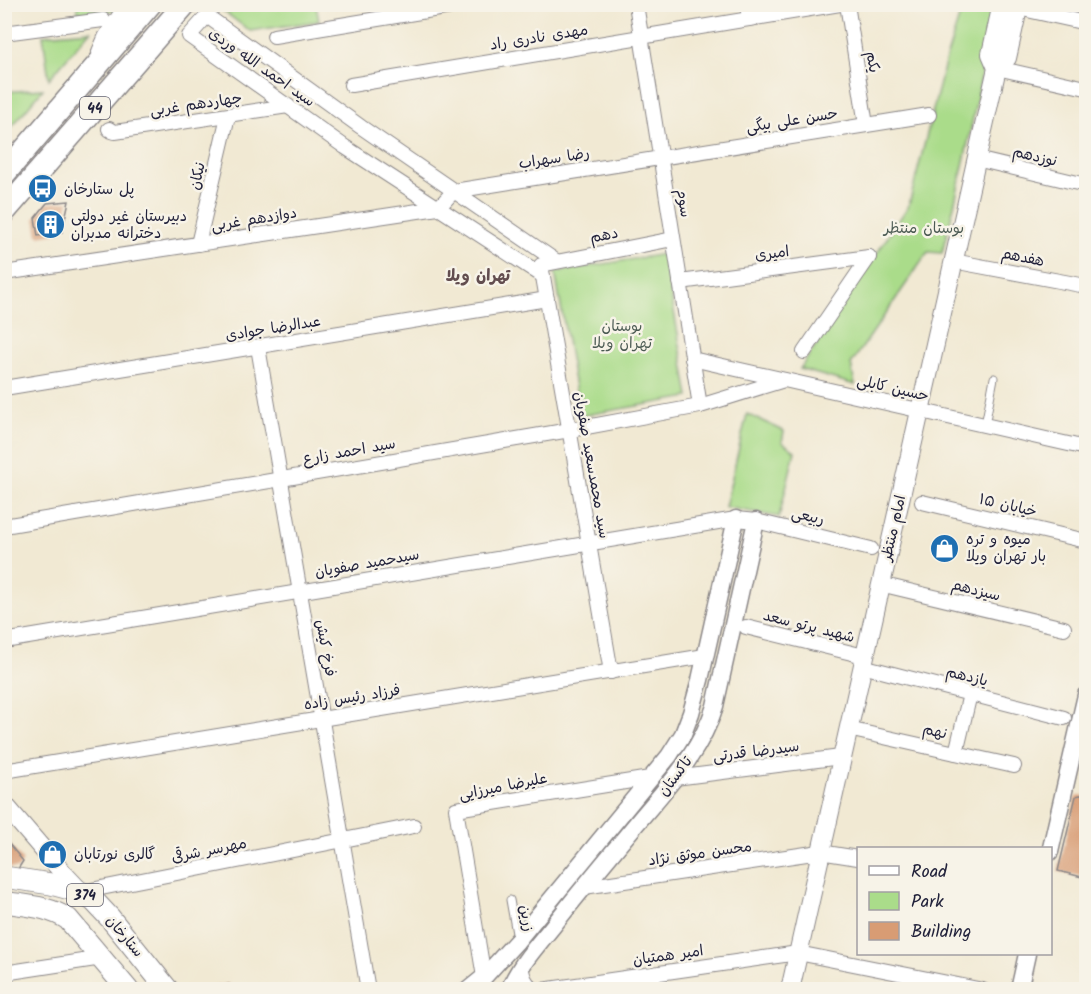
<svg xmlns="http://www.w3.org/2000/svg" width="1091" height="994" viewBox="0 0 1091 994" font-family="Kalam,'Playpen Sans Arabic',sans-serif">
	<rect width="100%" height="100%" fill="#f7f3e8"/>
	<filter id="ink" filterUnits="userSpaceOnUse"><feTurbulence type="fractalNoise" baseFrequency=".0167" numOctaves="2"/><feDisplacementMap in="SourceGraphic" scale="12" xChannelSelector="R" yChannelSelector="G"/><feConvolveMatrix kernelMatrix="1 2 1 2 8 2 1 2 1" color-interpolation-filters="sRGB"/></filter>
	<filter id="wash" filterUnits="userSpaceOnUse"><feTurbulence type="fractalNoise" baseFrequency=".008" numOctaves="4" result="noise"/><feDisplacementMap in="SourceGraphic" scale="24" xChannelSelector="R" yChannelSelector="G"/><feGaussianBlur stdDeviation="1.35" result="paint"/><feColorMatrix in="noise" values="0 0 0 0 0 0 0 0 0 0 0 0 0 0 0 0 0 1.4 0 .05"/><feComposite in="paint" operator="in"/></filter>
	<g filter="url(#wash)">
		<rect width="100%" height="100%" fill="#f1e9d3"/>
		<g fill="#aadc8a" stroke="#667f62" stroke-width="1.5">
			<path d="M77,5H119L115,10L78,13Z"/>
			<path d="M228,5H316L319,21L250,31L222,10Z"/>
			<path d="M963,5H995C979,88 964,171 942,253L928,252L851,364L855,385L800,369L909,205L946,59Z"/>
			<path d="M90,31L49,79L43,35Z"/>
			<path d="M43,89L5,135V92Z"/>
			<path d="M664,254L689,397L580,416L555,272Z"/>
			<path d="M747,414L784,431L782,442L795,451L779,517L725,507Z"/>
		</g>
		<g id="blocks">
			<g fill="#d89c74">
				<path d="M69,201L62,232L38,236L35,218L47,203Z"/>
				<path d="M1080,795L1086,796V878L1058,871L1076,796Z"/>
				<path d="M4,838L23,861L18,869L4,868Z"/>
				<path d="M229,984L230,990H213L212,987Z"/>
			</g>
		</g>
	</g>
	<g filter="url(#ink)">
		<use href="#blocks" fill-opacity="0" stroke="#8a8687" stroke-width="1.5"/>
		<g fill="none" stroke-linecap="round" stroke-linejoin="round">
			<defs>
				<g id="service">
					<path d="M985,425L994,378"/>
					<path d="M510,900L517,939"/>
				</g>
				<g id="minor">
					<path d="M636,4L700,406"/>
					<path d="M747,4L749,19"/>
					<path d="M847,4L866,125"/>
					<path d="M1018,8L1086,23"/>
					<path d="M4,33L103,20"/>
					<path d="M274,36L469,4"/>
					<path d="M997,68L1086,88"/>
					<path d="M351,85L840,4"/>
					<path d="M109,129L112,131L115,132L288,106"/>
					<path d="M976,159L1086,185"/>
					<path d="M198,244L228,116"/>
					<path d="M953,261L1086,286"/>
					<path d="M4,273L438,208L454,191L929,115"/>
					<path d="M543,276L345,147L189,36L207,16L361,127L556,261"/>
					<path d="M680,282L869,257"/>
					<path d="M258,347L368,990"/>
					<path d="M804,352L869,257"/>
					<path d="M692,359L1086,448"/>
					<path d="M4,388L547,299"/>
					<path d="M922,502L1086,541"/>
					<path d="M4,526L570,430L700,406L784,380"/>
					<path d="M880,584L1064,628"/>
					<path d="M746,627L864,656"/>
					<path d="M4,641L736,519L756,521L871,549"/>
					<path d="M862,666L1064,718"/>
					<path d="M611,672L541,265L673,239"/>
					<path d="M848,729L1014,766"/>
					<path d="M956,753L970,694"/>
					<path d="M4,771L705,656"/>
					<path d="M675,778L841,757"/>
					<path d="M584,887L820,852L858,858"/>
					<path d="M81,892L414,826"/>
					<path d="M521,966C523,976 525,984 534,990"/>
					<path d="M4,973L102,958"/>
					<path d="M484,977L456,809L650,778"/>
					<path d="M542,990L798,953L983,990"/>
				</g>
				<g id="tertiary">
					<path d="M1050,852L1086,695"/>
					<path d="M468,990L484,977L517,941L669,756L683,734L691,713L700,680L736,519"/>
					<path d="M509,990C519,965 537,946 553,926C580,891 609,857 637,823C667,787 701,752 715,706L756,521"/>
					<path d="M1019,990L1027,954"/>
				</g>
				<g id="secondary">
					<path d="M101,52L107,38L129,4"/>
					<path d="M997,68L1007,58L1019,4"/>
					<path d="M4,804L64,874L81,892"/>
					<path d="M790,990L997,68L991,54L1002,4"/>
				</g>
				<g id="primary">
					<path d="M4,877L51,884L81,892L94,901L110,918L168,990"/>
					<path d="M4,902C28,906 47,906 68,919L128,990"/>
				</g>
				<g id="trunk">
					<path d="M4,174L150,4"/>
					<path d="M4,212L185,4"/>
				</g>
			</defs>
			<use href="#service" stroke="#8a8687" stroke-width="9"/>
			<use href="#minor" stroke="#8a8687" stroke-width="16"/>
			<use href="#tertiary" stroke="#8a8687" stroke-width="19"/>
			<use href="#secondary" stroke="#8a8687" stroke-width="20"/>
			<use href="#primary" stroke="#8a8687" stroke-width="23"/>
			<use href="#trunk" stroke="#8a8687" stroke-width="25"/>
			<use href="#service" stroke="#fff" stroke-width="7"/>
			<use href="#minor" stroke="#fff" stroke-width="14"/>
			<use href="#tertiary" stroke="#fff" stroke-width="16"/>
			<use href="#secondary" stroke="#fff" stroke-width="18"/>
			<use href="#primary" stroke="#fff" stroke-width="21"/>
			<use href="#trunk" stroke="#fff" stroke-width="22"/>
		</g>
	</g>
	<defs>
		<symbol id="bus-disc" viewBox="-11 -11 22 22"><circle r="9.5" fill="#1f6fb2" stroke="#f7f3e8"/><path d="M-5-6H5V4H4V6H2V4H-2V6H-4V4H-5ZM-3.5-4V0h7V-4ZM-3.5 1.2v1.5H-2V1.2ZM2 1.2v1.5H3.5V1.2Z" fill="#fff"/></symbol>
		<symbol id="building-disc" viewBox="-11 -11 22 22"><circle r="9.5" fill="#1f6fb2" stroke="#f7f3e8"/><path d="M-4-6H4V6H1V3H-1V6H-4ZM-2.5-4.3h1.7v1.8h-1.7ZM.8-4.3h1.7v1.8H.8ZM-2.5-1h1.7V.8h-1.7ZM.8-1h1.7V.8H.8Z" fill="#fff"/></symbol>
		<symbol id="shop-disc" viewBox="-11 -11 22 22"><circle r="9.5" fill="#1f6fb2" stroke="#f7f3e8"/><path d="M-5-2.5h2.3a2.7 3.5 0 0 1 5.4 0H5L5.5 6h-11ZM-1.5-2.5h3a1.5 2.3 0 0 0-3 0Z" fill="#fff"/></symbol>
	</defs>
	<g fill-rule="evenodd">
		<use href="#bus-disc" x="26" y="172" width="33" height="33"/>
		<use href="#building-disc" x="34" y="208" width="33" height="33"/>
		<use href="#shop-disc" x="928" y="532" width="33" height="33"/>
		<use href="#shop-disc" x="36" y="838" width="33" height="33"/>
	</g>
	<g text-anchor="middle" stroke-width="5" stroke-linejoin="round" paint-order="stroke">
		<g fill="#f7f3e8" stroke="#62616f" stroke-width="1.5">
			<rect x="80" y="97" width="30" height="22" rx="4.5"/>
			<rect x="67" y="884" width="36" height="22" rx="4.5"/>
		</g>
		<g font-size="14" font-weight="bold" fill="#22223b">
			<text x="95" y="113">44</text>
			<text x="85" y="900">374</text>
		</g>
		<g font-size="15" fill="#22223b" stroke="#f7f3e8">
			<text transform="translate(539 37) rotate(-9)" y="5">مهدی نادری راد</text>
			<text transform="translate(873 62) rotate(81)" y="5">یکم</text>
			<text transform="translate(262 67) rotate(35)" y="5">سید احمد الله وردی</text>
			<text transform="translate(196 104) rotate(-8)" y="5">چهاردهم غربی</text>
			<text transform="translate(792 120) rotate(-9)" y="5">حسن علی بیگی</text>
			<text transform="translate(1035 156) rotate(13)" y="5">نوزدهم</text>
			<text transform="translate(554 158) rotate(-9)" y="5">رضا سهراب</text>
			<text transform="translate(197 176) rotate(-77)" y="5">نیکان</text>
			<text transform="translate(684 203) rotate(81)" y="5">سوم</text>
			<text transform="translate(254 219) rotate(-9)" y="5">دوازدهم غربی</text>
			<text transform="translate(604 235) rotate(-11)" y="5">دهم</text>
			<text transform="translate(772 253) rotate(-7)" y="5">امیری</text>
			<text transform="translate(1023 257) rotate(11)" y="5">هفدهم</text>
			<text transform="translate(273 328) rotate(-9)" y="5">عبدالرضا جوادی</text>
			<text transform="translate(893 388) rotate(13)" y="5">حسین کابلی</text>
			<text transform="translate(349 451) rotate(-10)" y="5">سید احمد زارع</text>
			<text transform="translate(592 465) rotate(80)" y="5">سید محمدسعید صفویان</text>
			<text transform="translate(1008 505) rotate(13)" y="5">خیابان ۱۵</text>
			<text transform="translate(808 516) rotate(13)" y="5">ربیعی</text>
			<text transform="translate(893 528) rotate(-77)" y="5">امام منتظر</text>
			<text transform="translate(367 563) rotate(-10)" y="5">سیدحمید صفویان</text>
			<text transform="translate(976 590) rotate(14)" y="5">سیزدهم</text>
			<text transform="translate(809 626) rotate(14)" y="5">شهید پرتو سعد</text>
			<text transform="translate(326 648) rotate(80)" y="5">فرخ کیش</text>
			<text transform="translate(967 676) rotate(14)" y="5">یازدهم</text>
			<text transform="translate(352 697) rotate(-9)" y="5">فرزاد رئیس زاده</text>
			<text transform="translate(935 731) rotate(13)" y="5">نهم</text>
			<text transform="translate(756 751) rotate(-7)" y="5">سیدرضا قدرتی</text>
			<text transform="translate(675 776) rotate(-53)" y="5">تاکستان</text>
			<text transform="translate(503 786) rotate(-11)" y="5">علیرضا میرزایی</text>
			<text transform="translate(209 850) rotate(-11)" y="5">مهرسر شرقی</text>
			<text transform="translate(700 853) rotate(-8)" y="5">محسن موثق نژاد</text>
			<text transform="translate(527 918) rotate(80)" y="5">زرین</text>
			<text transform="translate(125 936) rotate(50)" y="5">ستارخان</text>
			<text transform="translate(668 955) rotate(-8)" y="5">امیر همتیان</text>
		</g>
		<g font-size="15" fill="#22223b" stroke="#f7f3e8" text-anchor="start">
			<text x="64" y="194">پل ستارخان</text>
			<text x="71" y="221">دبیرستان غیر دولتی<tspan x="71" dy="17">دخترانه مدبران</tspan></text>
			<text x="966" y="544">میوه و تره<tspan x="966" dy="17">بار تهران ویلا</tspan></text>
			<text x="74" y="859">گالری نورتابان</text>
		</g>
		<g font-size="15" fill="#4b5a53" stroke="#f7f3e8">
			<text x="924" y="233">بوستان منتظر</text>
			<text x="622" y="331">بوستان<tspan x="622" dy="17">تهران ویلا</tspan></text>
		</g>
		<g font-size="16" font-weight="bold" fill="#624d4f" stroke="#f7f3e8">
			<text x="478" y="281">تهران ویلا</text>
		</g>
	</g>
	<rect width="1091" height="994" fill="none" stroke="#f7f3e8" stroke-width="24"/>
	<rect x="857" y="847" width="195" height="108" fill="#f7f3e8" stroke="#a29fa3" stroke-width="1.5"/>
	<rect x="869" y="866" width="30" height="9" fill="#ffffff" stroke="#a29fa3" stroke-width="1.5"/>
	<text x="911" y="877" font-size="18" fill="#22223b">Road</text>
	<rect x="869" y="892" width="30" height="18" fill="#aadc8a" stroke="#a29fa3" stroke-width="1.5"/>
	<text x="911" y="907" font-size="18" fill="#22223b">Park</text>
	<rect x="869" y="922" width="30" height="18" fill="#d89c74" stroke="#a29fa3" stroke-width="1.5"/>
	<text x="911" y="937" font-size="18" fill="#22223b">Building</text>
</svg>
